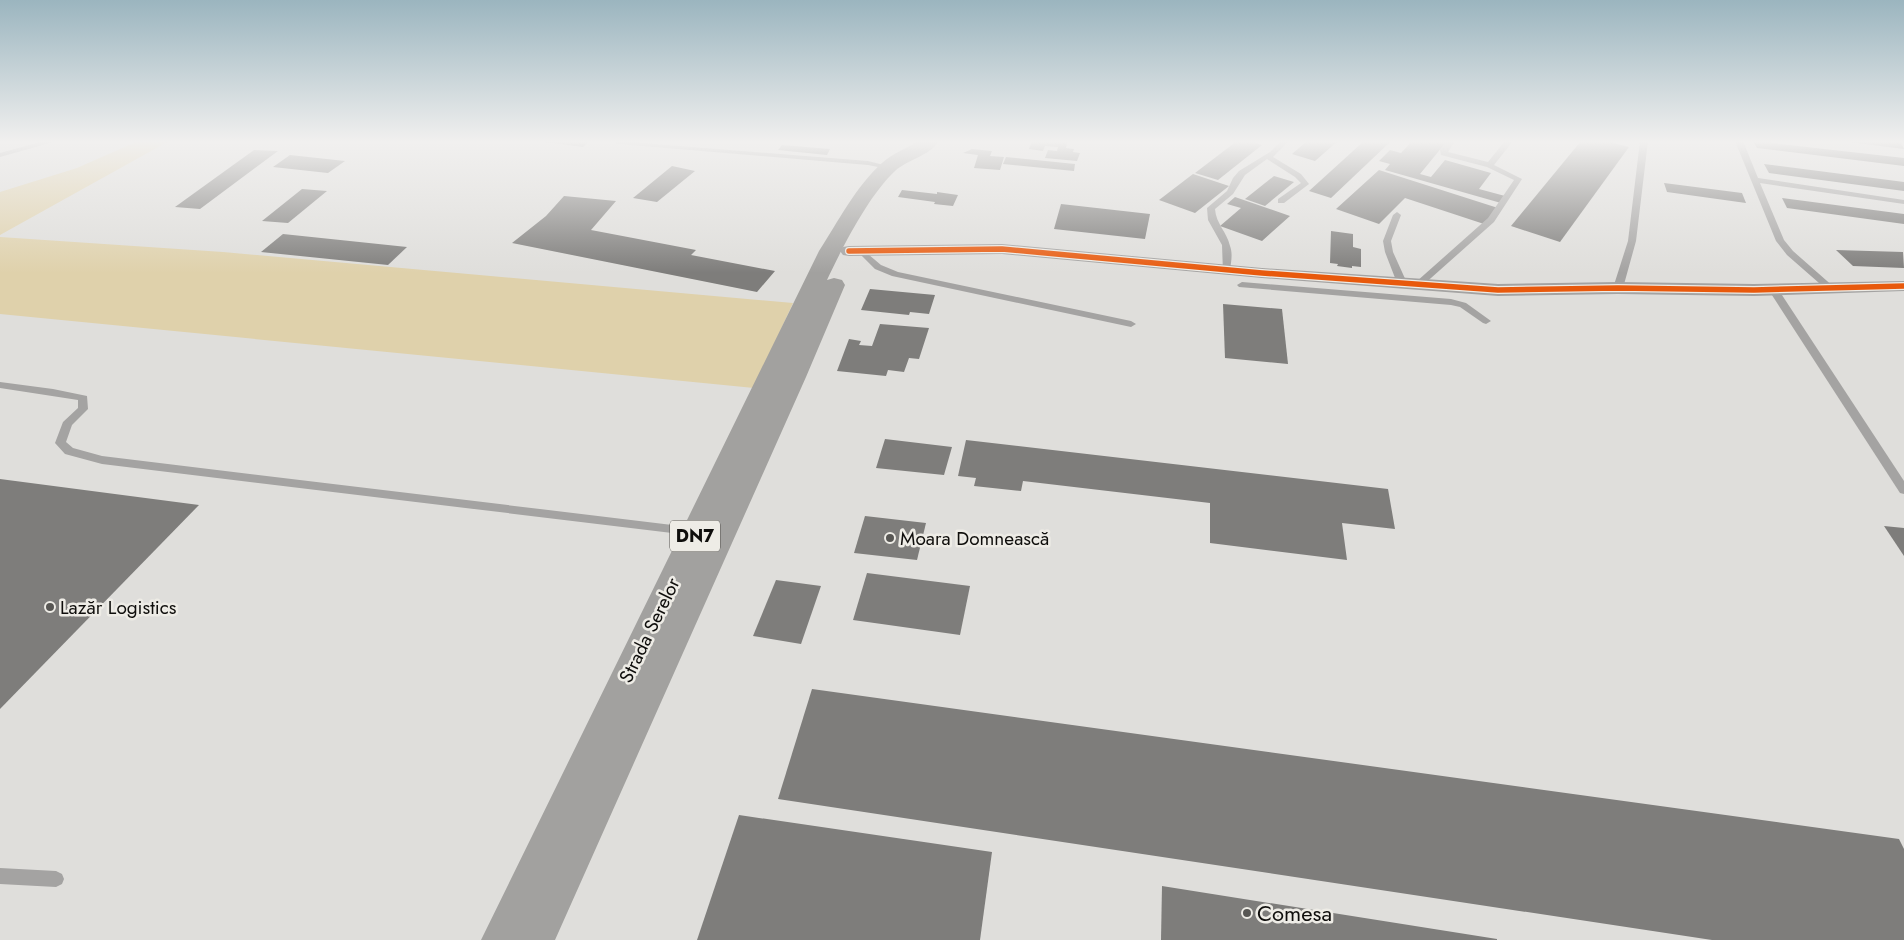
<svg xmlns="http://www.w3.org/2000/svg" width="1904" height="940" viewBox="0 0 1904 940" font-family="Jost,sans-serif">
	<rect width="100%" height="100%" fill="#dfdedb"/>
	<g fill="#dfd1ab">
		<path d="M138,141H169L0,235V192L77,168Z"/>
		<path d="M0,237L223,252L793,303L754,388L0,314Z"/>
	</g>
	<g fill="#7e7d7b">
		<path d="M539,141H589L583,147Z"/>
		<path d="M1032,141H1065L1067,143L1066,148L1074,149L1073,152L1080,153L1077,161L1045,158L1048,150L1057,151L1058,147L1045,146L1043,151L1029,149Z"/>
		<path d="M1237,141H1249L1262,145L1218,180L1195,173Z"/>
		<path d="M1307,141H1338L1315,161L1292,154Z"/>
		<path d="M1364,141H1381L1389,143L1331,198L1309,191Z"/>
		<path d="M1412,141H1447L1420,174L1431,177L1445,160L1491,173L1479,189L1505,196L1501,203L1385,170L1390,164L1379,161L1390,150L1401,153Z"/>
		<path d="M1581,141H1606L1629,147L1560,242L1511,226Z"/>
		<path d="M1753,141L1904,158V166L1757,148Z"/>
		<path d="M1849,141H1900L1904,149L1849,142Z"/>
		<path d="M782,145L830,149L827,155L778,150Z"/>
		<path d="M972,149L992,151L990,156L1004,157L1000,170L974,168L978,155L963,153Z"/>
		<path d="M254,150L278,151L200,209L175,207Z"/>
		<path d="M290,155L345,161L328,173L273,167Z"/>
		<path d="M1006,157L1075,164L1074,171L1003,164Z"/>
		<path d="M1764,164L1904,182V191L1769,173Z"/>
		<path d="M672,166L695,171L657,202L633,198Z"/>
		<path d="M1379,170L1498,208L1484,224L1405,198L1379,224L1336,209Z"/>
		<path d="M1193,174L1229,186L1195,213L1159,200Z"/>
		<path d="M1274,176L1294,182L1265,206L1245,199Z"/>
		<path d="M1664,183L1742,193L1746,203L1667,192Z"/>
		<path d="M302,189L327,191L288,223L262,221Z"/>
		<path d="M902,190L937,194V192L958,195L953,206L934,204L935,202L898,197Z"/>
		<path d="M564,196L616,201L591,230L696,250L691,255L775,271L757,292L512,243L546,216Z"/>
		<path d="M1235,197L1290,216L1262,241L1220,226L1241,208L1227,204Z"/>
		<path d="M1782,198L1904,214V224L1787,208Z"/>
		<path d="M1061,204L1150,214L1145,239L1054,229Z"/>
		<path d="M1331,231L1353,234V247L1361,249V267L1352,266V268L1337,266L1338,264L1330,263Z"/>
		<path d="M283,234L407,247L388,265L261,252Z"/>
		<path d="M1836,250L1903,252L1904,268L1853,266Z"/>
		<path d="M870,289L935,295L929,314L910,312L909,315L861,310Z"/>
		<path d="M1223,304L1282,309L1288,364L1225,358Z"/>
		<path d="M880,324L929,328L919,359L909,358L904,372L888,370L886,376L837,371L849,339L861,341L859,345L872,346Z"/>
		<path d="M885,439L952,447L944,475L876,468Z"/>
		<path d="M966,440L1388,489L1395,529L1342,523L1347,560L1210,543V503L1023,481L1021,491L974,486L976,478L958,476Z"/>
		<path d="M0,479L199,505L0,709Z"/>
		<path d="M865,516L926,523L917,560L854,553Z"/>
		<path d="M1884,526L1904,528V556Z"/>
		<path d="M867,573L970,586L960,635L853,620Z"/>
		<path d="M776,580L821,586L801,644L753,636Z"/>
		<path d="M812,689L1899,839L1904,849V940H1712L778,799Z"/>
		<path d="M739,815L992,852L980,940H697Z"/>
		<path d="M1162,886L1497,939V940H1161Z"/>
	</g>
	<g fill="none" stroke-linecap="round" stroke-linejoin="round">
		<g fill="#a4a3a2" fill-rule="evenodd">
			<path d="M44,141H57L0,157V153Z"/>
			<path d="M616,141L868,161L892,167L888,169L868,165L619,144H616Z"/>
			<path d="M1281,141H1289L1273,157L1301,174L1309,184L1284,203H1278V199L1301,183L1295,177L1267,159L1245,175L1233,194L1215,209C1216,224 1227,232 1230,246C1233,254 1231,262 1230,270L1226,273L1223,272L1222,245L1208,220L1207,208L1227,191L1233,178L1239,171L1270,152Z"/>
			<path d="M1447,141H1455L1448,152L1488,162L1505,141H1513L1494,165L1522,179L1494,222L1422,286L1419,287L1414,284L1416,282L1488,218L1514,180L1487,167L1441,155L1440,149Z"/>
			<path d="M1640,141H1648L1636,241L1623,288L1618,291L1613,288L1628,241Z"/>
			<path d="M1735,141H1743L1758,178L1904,200V204L1760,183L1784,240L1793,251L1835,288L1833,290H1827L1787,255L1776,241Z"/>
			<path d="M1397,212L1401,215L1391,241L1393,252L1407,283L1402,286L1397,283L1385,252L1383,241L1393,215Z"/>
			<path d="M862,249L881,265L898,272L1131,321L1136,324L1131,327L892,276L875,269L858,252Z"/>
			<path d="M1242,282L1451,299L1466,303L1491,321L1486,324L1483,323L1460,307L1451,305L1239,287L1237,285Z"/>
			<path d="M1773,286L1778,289L1904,481V494L1900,493L1768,289Z"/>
			<path d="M0,382L53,389L87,396L88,409L72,425L66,442L73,448L102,456L697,528L701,529L703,532L701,535L697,536L102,464L65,454L55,443L63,422L78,408V400L0,388Z"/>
			<path d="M0,868L56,871L62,874L64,879L62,884L56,887L0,884Z"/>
		</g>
		<path fill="#a4a3a2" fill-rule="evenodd" d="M1002,244L1262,268L1498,284L1618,282L1754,284L1904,281V291L1754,296L1618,294L1498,296L1262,278L1002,254L849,256L843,255L840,251L843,247L849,246Z"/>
		<path fill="#a2a19f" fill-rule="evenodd" d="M918,141H939C928,157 908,159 895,171C869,195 842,248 827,280L834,278L842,280L845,285L806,377L555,940H481L819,251C838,222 856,186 882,163C893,153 906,149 918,141Z"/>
		<defs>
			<path id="cycleway" d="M849,251L1002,249L1262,273L1498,290L1618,288L1754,290L1904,286"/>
		</defs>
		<use href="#cycleway" stroke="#eeece6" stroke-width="8"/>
		<use href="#cycleway" stroke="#e8590c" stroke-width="5.5"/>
	</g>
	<linearGradient id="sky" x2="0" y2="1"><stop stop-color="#9bb5bf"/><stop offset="0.52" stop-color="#f1f0ef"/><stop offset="1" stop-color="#f1f0ef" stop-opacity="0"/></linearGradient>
	<rect width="1904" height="273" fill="url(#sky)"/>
	<g fill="#585754" stroke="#eeece6" stroke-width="2">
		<circle cx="890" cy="538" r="5"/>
		<circle cx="50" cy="607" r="5"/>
		<circle cx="1247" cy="913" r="5"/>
	</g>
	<g text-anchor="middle" stroke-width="5" stroke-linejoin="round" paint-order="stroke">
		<rect fill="#eeece6" stroke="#52514d" stroke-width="1" x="670" y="520.5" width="50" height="31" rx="4"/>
		<g font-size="18" font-weight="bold" fill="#0f0e0c">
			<text x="695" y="542">DN7</text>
		</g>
		<g font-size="19" fill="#0f0e0c" stroke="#eeece6" text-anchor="start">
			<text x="900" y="545">Moara Domnească</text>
			<text x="60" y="614">Lazăr Logistics</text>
		</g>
		<g font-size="19" fill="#0f0e0c" stroke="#eeece6">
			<text transform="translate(649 630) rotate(-64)" y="7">Strada Serelor</text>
		</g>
		<g font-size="22" fill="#0f0e0c" stroke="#eeece6" text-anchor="start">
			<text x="1257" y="921">Comesa</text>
		</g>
	</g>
</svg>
